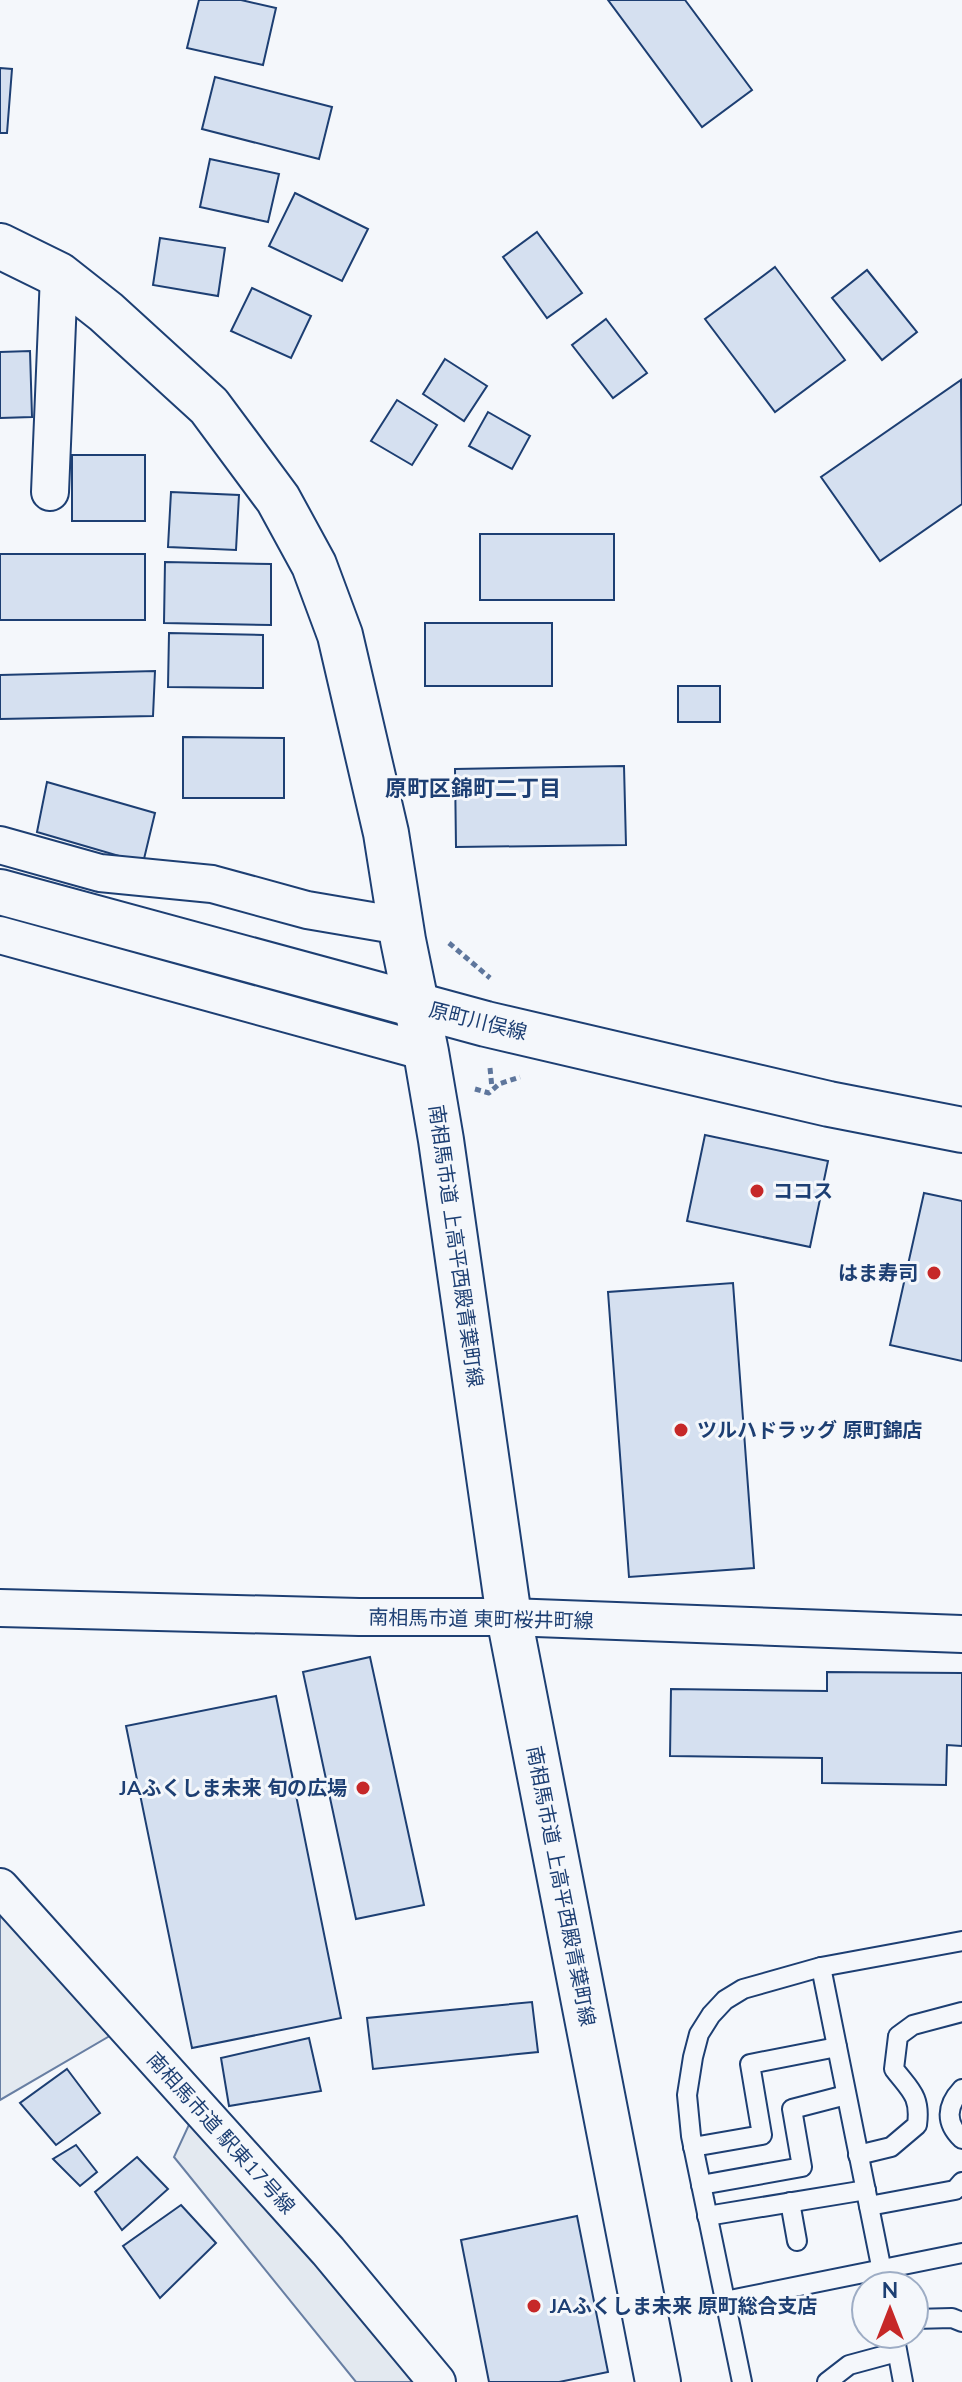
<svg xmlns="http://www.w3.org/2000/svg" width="962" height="2382" viewBox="0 0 962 2382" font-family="'Nunito Sans','Noto Sans JP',sans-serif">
	<rect width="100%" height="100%" fill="#f4f7fb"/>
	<g fill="#e3e9f0" stroke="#687fa3" stroke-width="2">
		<path d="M0,1902L113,2034L0,2100Z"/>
		<path d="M193,2116L422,2382H356L174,2157Z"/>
	</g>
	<g fill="#d5e0f0" stroke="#1d3f73" stroke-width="2">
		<path d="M199,0H241L276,8L263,65L187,48Z"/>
		<path d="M608,0H685L752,90L702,127Z"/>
		<path d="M0,68L12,69L7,133H0Z"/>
		<path d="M215,77L332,107L319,159L202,129Z"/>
		<path d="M210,159L279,174L268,222L200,207Z"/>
		<path d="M295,193L368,229L342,281L269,246Z"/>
		<path d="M537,232L582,293L547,318L503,257Z"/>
		<path d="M160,238L225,248L218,296L153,285Z"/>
		<path d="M775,267L845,360L775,412L705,319Z"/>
		<path d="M867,270L917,332L882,360L832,298Z"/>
		<path d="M252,288L311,316L291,358L231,331Z"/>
		<path d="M606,319L647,373L613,398L572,345Z"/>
		<path d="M30,351L32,417L0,418V352Z"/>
		<path d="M445,359L487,386L464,421L423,394Z"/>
		<path d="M961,380L962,504L880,561L821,477Z"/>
		<path d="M397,400L437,425L412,465L371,441Z"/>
		<path d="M488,412L530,436L512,469L469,446Z"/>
		<rect x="72" y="455" width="73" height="66"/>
		<path d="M171,492L239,495L236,550L168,547Z"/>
		<rect x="480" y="534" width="134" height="66"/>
		<rect x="0" y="554" width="145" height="66"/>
		<path d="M165,562L271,564V625L164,623Z"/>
		<rect x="425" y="623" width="127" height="63"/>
		<path d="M169,633L263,635V688L168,687Z"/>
		<path d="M155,671L153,716L0,719V675Z"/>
		<rect x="678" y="686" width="42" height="36"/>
		<path d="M183,737L284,738V798H183Z"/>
		<path d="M624,766L626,845L456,847L455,769Z"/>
		<path d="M47,782L155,813L143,863L37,832Z"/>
		<path d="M705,1135L828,1161L810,1247L687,1221Z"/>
		<path d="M924,1193L962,1201V1361L890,1345Z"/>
		<path d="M733,1283L754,1568L629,1577L608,1292Z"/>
		<path d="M370,1657L424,1905L356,1919L303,1672Z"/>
		<path d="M827,1672L962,1673V1746L947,1745L946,1785L822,1783V1758L670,1756L671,1689L827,1691Z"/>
		<path d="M276,1696L341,2018L192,2048L126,1726Z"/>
		<path d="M532,2002L538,2052L373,2069L367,2018Z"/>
		<path d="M309,2038L321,2091L229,2106L221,2058Z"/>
		<path d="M67,2069L100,2113L56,2145L20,2103Z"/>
		<path d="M76,2145L97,2172L80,2186L53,2159Z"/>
		<path d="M137,2157L168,2189L122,2230L95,2192Z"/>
		<path d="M181,2205L216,2243L160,2298L123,2246Z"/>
		<path d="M577,2216L608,2372L559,2382H489L461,2240Z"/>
	</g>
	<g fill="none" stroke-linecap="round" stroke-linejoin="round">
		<defs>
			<g id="lane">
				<path d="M821,1967L885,2286"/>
				<path d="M962,2089C946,2106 945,2123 962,2139"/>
				<path d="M693,2147L762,2135L750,2064L837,2047"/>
				<path d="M858,2155L891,2147L917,2125C921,2096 910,2090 894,2069L898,2036L913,2025L962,2012"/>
				<path d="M701,2185L802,2167L792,2109L846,2095"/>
				<path d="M790,2202L797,2241"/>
				<path d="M869,2206L955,2190L962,2182"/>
				<path d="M707,2216L866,2190"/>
				<path d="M725,2301L962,2253"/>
				<path d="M914,2319L952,2318L962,2322"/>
				<path d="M894,2334L903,2382"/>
				<path d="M742,2382L691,2136L687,2095L693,2057L699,2034L711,2015L725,2000L743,1989L821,1967L962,1941"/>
				<path d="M827,2382L849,2365L897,2352"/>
			</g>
			<g id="street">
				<path d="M50,492L59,275"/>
				<path d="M0,845L100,873L212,884L307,910L401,926"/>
				<path d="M0,935L426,1052"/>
				<path d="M0,1608L359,1617H509L962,1634"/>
				<path d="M0,1887L328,2251L437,2382"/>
			</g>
			<path id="secondary" d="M0,246L59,275L106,312L209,406L278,499L314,565L340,635L386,833L403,940L426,1052L441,1140L509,1617L658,2382"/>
			<path id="primary" d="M0,892L486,1024L829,1104L962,1130"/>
		</defs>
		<use href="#lane" stroke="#1d3f73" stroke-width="22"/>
		<use href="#street" stroke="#1d3f73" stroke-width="40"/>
		<use href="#secondary" stroke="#1d3f73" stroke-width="48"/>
		<use href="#primary" stroke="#1d3f73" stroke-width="48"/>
		<g stroke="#5e769c" stroke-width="5" stroke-dasharray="6 4" stroke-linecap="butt">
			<path d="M449,943L490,978"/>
			<path d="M490,1068L492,1088"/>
			<path d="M475,1089L489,1093L499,1084L520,1077"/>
		</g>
		<use href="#lane" stroke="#f4f7fb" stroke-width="18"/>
		<use href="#street" stroke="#f4f7fb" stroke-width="36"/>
		<use href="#secondary" stroke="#f4f7fb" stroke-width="44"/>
		<use href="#primary" stroke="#f4f7fb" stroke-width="44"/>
	</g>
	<g fill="#c62828" stroke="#f4f7fb" stroke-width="3">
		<circle cx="757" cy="1191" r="8"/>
		<circle cx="934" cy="1273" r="8"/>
		<circle cx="681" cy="1430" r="8"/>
		<circle cx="363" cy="1788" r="8"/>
		<circle cx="534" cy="2306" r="8"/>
	</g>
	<g text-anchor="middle" stroke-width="6" stroke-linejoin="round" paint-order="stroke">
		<g font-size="20" fill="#1d3f73" stroke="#f4f7fb">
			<text transform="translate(478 1021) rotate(14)" y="7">原町川俣線</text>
			<text transform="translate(456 1246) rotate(82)" y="7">南相馬市道 上高平西殿青葉町線</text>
			<text transform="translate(481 1619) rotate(1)" y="7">南相馬市道 東町桜井町線</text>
			<text transform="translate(561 1886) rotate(79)" y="7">南相馬市道 上高平西殿青葉町線</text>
			<text transform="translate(221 2133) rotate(48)" y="7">南相馬市道 駅東17号線</text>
		</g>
		<g font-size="20" font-weight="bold" fill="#1d3f73" stroke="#f4f7fb" text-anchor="start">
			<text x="773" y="1198">ココス</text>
			<text x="918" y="1280" text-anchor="end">はま寿司</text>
			<text x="697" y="1437">ツルハドラッグ 原町錦店</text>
			<text x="347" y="1795" text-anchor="end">JAふくしま未来 旬の広場</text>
			<text x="550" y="2313">JAふくしま未来 原町総合支店</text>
		</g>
		<g font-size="22" font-weight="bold" fill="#1d3f73" stroke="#f4f7fb">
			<text x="473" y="796">原町区錦町二丁目</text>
		</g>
	</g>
	<g transform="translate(890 2310)"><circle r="38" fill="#f4f7fb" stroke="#9eadc5" stroke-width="2"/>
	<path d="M0-6L14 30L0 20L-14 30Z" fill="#c62828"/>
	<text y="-12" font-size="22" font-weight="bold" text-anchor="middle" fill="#1d3f73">N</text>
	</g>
</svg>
